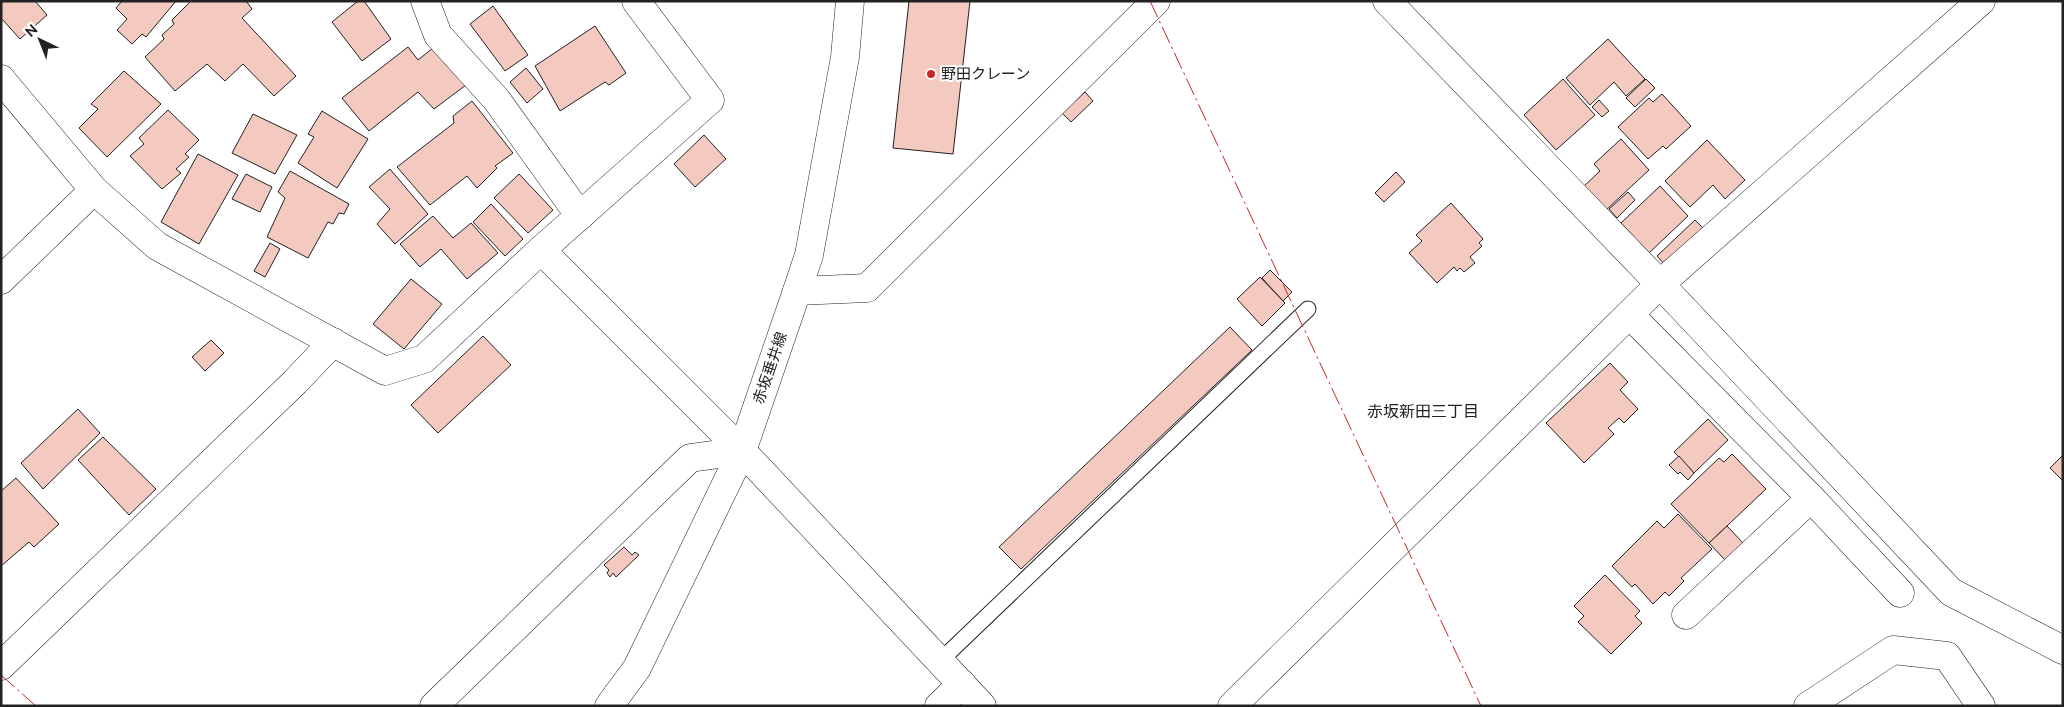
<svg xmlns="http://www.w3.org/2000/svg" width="2064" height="707" viewBox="0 0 2064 707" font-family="Raleway,'Noto Sans JP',sans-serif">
	<rect width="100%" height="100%" fill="#fff"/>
	<g fill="#f3c9c0" stroke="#222">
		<path d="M1,1H35L47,15L20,39L1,18Z"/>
		<path d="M122,1H176L146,37L142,34L132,44L117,30L127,19L116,8Z"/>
		<path d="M191,1H246L252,9L242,18L296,76L274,96L243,64L225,81L207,64L175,91L145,57L164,39L162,35L174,24L172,20Z"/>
		<path d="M358,1H364L391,39L362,61L332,22Z"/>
		<path d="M909,1H970L953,154L893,148Z"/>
		<path d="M493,6L528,55L505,71L470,24Z"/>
		<path d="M595,26L626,73L609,85L605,82L560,111L535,66Z"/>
		<path d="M1608,39L1645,79L1626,96L1614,82L1590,105L1566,78Z"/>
		<path d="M408,47L418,60L433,48L466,85L434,109L418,92L369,131L342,98Z"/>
		<path d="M526,68L543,89L527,103L510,82Z"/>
		<path d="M124,71L161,104L107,157L79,128L98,109L91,104Z"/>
		<path d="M1563,79L1595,115L1556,150L1524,115Z"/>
		<path d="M1646,79L1655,88L1635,107L1626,98Z"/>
		<path d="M1085,92L1093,101L1071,122L1062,113Z"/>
		<path d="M1662,94L1691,126L1666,149L1663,146L1648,159L1618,127L1649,98L1653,102Z"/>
		<path d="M1599,100L1609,111L1602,117L1592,107Z"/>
		<path d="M472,101L513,153L495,166L497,168L477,188L467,176L430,205L397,167L454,123L453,116Z"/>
		<path d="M168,110L199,140L185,154L189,157L176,169L181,173L162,189L130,156L144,144L139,138Z"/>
		<path d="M322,111L368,139L337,188L298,163L314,137L308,134Z"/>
		<path d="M253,114L297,135L275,174L232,153Z"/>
		<path d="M704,135L726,159L695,187L674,164Z"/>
		<path d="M1621,139L1649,170L1605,211L1583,187L1600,171L1594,164Z"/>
		<path d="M1707,140L1745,180L1725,199L1713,185L1690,207L1665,181Z"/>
		<path d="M198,154L238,175L199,244L161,222Z"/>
		<path d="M390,169L428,214L395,244L377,224L390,209L369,187Z"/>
		<path d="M290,171L349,204L344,214L339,213L333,224L328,222L308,258L267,237L285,198L278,192Z"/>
		<path d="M1396,172L1405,182L1384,202L1375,193Z"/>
		<path d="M246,174L272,187L260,212L232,199Z"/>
		<path d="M519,174L553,210L528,233L494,198Z"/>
		<path d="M1660,186L1688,216L1649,253L1621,223Z"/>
		<path d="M1628,192L1635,200L1617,218L1609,209Z"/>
		<path d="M1451,203L1483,239L1479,243L1482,246L1470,257L1475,263L1464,272L1460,268L1457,271L1454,267L1437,283L1409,253L1422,241L1416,235Z"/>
		<path d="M491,204L523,239L505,256L473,222Z"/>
		<path d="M433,216L453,238L471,223L498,253L467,279L441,249L420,267L400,244Z"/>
		<path d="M1695,220L1705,230L1666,266L1657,256Z"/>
		<path d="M270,243L280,249L265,277L254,271Z"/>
		<path d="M1270,270L1292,292L1283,301L1262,278Z"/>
		<path d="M1260,277L1285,303L1262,326L1237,299Z"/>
		<path d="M411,279L442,304L404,349L373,324Z"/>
		<path d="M1230,327L1252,350L1021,569L999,547Z"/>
		<path d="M483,336L511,365L438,433L411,405Z"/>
		<path d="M211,340L224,353L205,371L192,357Z"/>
		<path d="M1610,363L1628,382L1620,390L1638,409L1624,423L1619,418L1608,428L1614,434L1584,463L1546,423Z"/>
		<path d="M78,409L100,433L43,489L21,463Z"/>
		<path d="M1708,419L1728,440L1694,473L1674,452Z"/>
		<path d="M103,437L156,489L129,515L78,460Z"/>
		<path d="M1732,454L1766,489L1709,543L1671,504L1719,458L1724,462Z"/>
		<path d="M2063,455V481L2050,468Z"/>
		<path d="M1679,456L1694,473L1688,480L1680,472L1678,474L1669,465Z"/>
		<path d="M16,478L59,524L34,547L29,542L1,566V491Z"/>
		<path d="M1678,514L1712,549L1681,578L1684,581L1669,596L1665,592L1653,604L1635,584L1632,587L1612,566L1657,521L1664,528Z"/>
		<path d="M1727,526L1744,544L1726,561L1709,543Z"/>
		<path d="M624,547L632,555L635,552L639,555L616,577L613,573L610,577L607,573L609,570L604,565Z"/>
		<path d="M1605,575L1640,611L1635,616L1642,623L1611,654L1578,622L1584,616L1574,606Z"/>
	</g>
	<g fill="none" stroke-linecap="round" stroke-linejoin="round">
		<defs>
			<path id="service" d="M940,661L1308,309"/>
			<g id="minor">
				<path d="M425,1L438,35L496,99L580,216"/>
				<path d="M1387,1L1660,284L1951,592L2063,650"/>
				<path d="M1,79L94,190L157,246L385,371L424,359L541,250L710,100L636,1"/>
				<path d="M541,250L742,451L982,706"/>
				<path d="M1,280L94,190"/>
				<path d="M797,291L867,288L1156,1"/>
				<path d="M1630,315L1811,498L1900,593"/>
				<path d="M1686,615L1811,498"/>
				<path d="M1,666L295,382L333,342"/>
				<path d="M434,706L690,458L742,451"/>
				<path d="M939,706L962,684"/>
				<path d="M1232,706L1660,284L1981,1"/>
				<path d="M1808,706L1893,650L1947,656L1981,706"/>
			</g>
			<path id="secondary" d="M609,706L637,668L742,451L797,291L809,255L845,57L850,1"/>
		</defs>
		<use href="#service" stroke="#222" stroke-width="17"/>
		<use href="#minor" stroke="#222" stroke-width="29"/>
		<use href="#secondary" stroke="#222" stroke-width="29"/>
		<use href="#service" stroke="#fff" stroke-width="15"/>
		<use href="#minor" stroke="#fff" stroke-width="28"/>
		<use href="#secondary" stroke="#fff" stroke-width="28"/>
		<g stroke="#c62828" stroke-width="1" stroke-dasharray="18 4 2.5 4" stroke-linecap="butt">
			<path d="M1150,1L1481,706"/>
			<path d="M1,675L36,706"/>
		</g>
	</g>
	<circle fill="#c62828" stroke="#fff" stroke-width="2" cx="931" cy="74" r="5"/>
	<g text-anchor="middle" stroke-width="4" stroke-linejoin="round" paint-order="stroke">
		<g font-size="15" fill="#222" stroke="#fff" text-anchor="start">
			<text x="941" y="79">野田クレーン</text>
		</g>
		<g font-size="15" fill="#222" stroke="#fff">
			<text transform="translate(770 368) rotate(-71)" y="5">赤坂垂井線</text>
		</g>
		<g font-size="16" fill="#222" stroke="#fff">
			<text x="1423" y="417">赤坂新田三丁目</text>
		</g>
	</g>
	<rect width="2064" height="707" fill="none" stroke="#222222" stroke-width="5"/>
	<g transform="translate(40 40) rotate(317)" stroke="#ffffff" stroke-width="4" paint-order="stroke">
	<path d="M0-4L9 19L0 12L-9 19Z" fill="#222222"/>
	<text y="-8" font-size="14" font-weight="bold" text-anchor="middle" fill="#222222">N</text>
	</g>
</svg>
